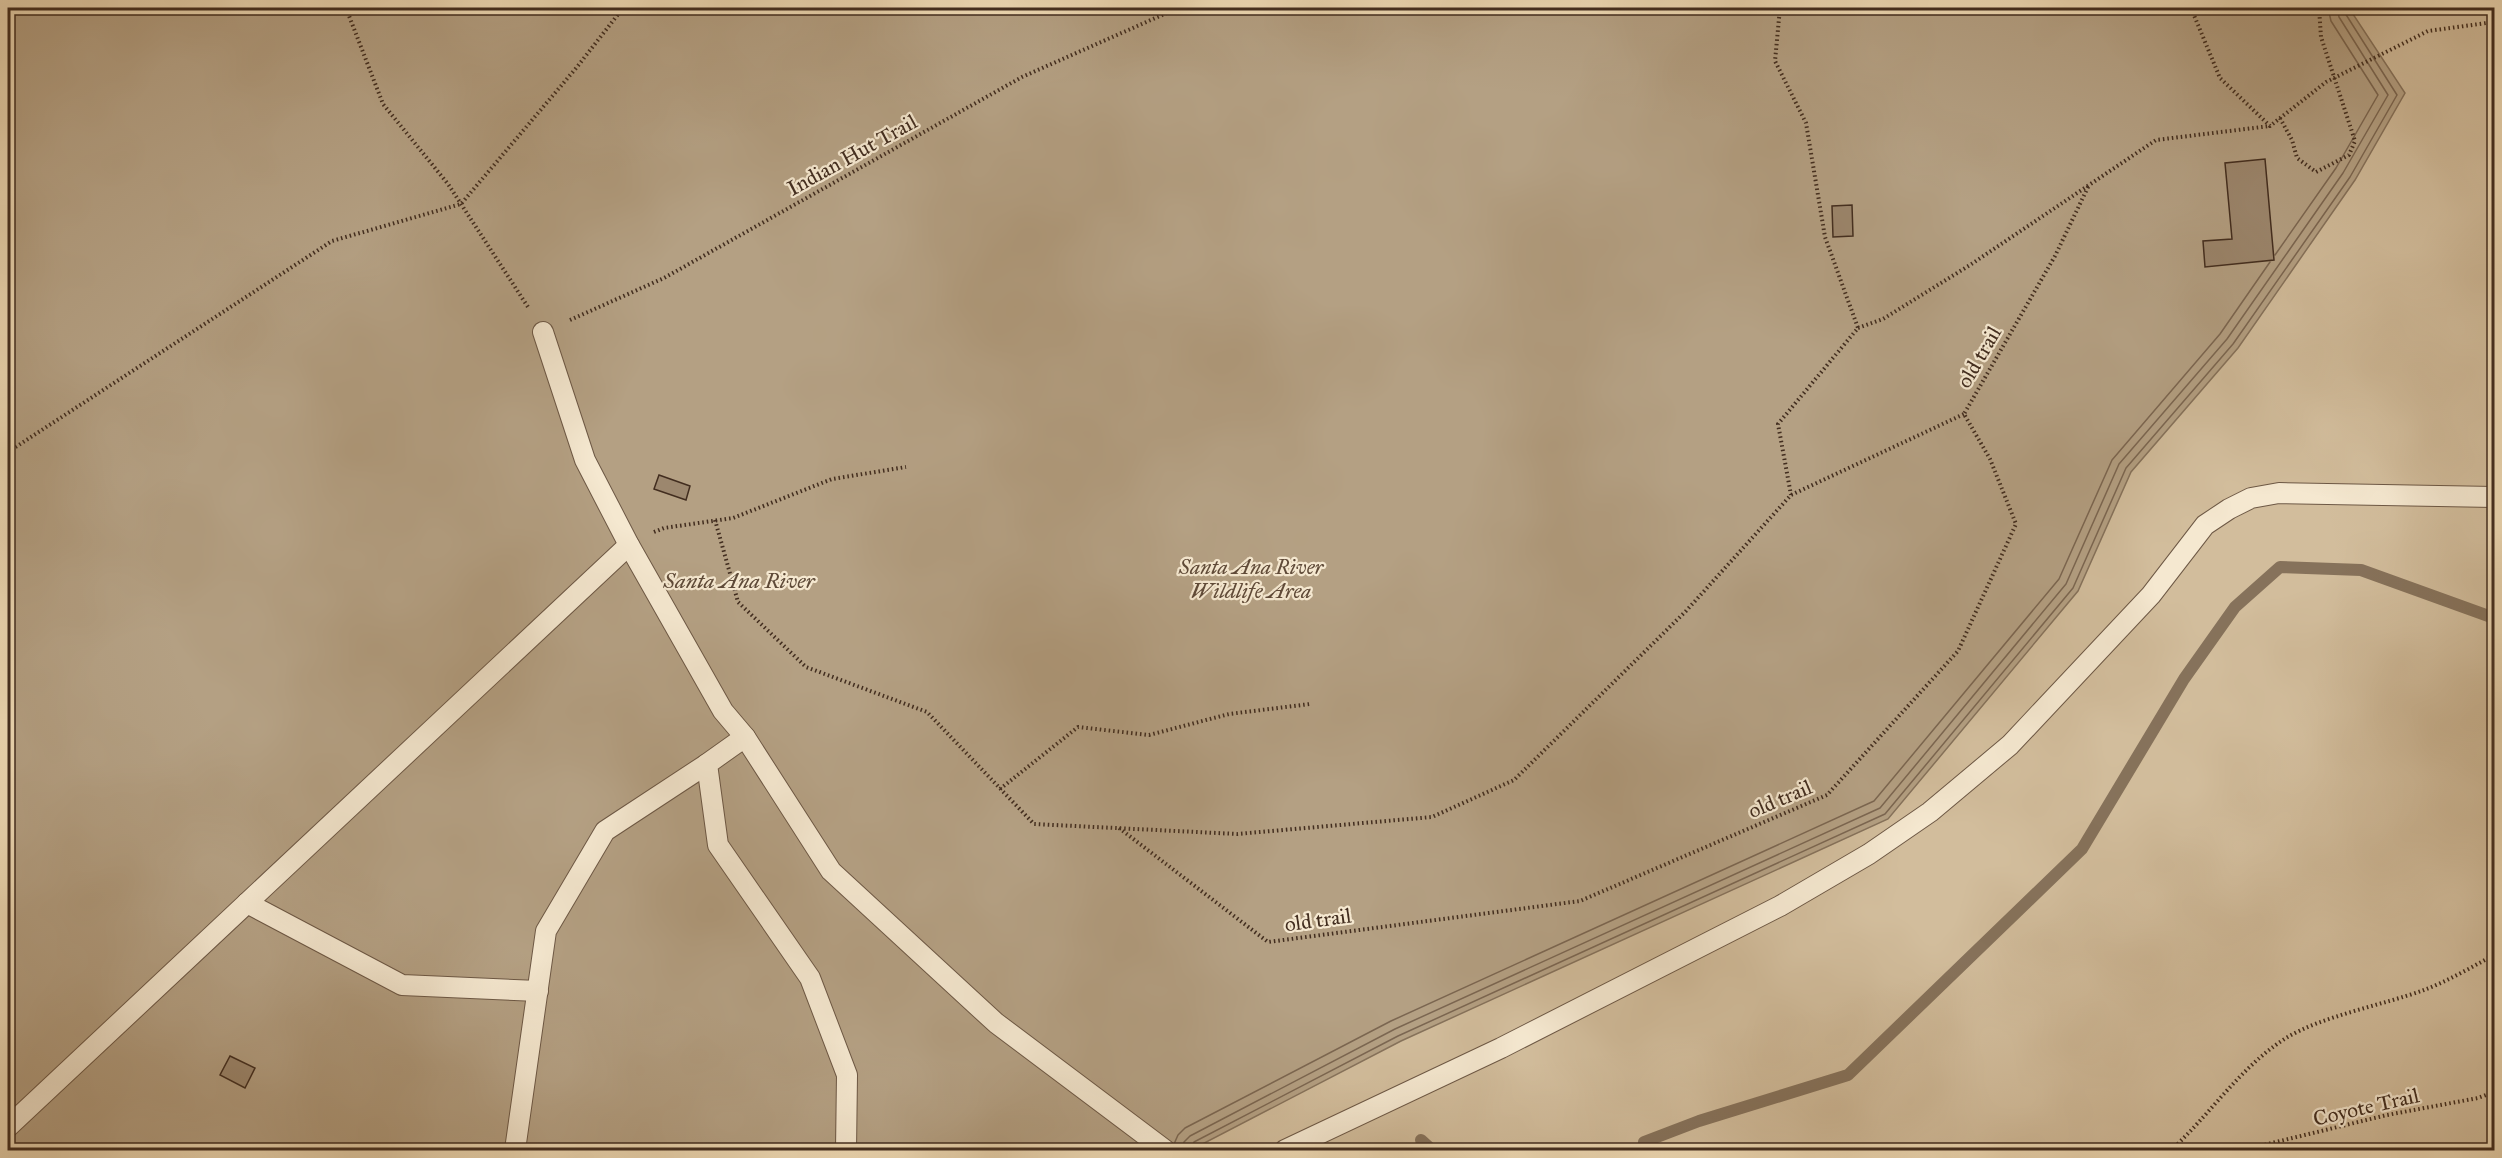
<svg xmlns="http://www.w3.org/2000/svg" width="2502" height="1158" viewBox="0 0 2502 1158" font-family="'IM FELL Great Primer',serif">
	<rect width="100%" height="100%" fill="#efdbb6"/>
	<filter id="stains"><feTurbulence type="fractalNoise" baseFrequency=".00333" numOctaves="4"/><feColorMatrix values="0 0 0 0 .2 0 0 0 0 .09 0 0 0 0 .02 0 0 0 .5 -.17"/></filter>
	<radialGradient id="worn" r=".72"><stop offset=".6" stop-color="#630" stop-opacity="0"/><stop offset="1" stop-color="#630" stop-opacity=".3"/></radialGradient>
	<rect fill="#d2bd9c" stroke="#8a755e" stroke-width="1.5" x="8" y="8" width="2486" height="1142"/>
	<path fill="#b4a083" stroke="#86725b" stroke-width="1.5" d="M8,8H2349L2405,93L2355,180L2238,348L2131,472L2078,591L1888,819L1401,1041L1191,1150H8Z"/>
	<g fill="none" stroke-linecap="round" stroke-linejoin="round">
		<g stroke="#7b6651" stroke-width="1.5">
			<path d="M2275,255L2336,168L2378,95L2331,21L2328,8"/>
			<path d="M1174,1144L1178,1135L1185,1128L1391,1021L1874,801L2059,579L2112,460L2220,334L2270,262"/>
			<path d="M1182,1150L1184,1142L1190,1136L1395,1029L1880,808L2066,584L2119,464L2227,339L2343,173L2388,95L2339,17L2337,8"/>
			<path d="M1190,1150L1194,1142L1398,1036L1885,814L2073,588L2126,468L2233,344L2350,177L2397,95L2345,13V8"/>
		</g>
		<g stroke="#86725b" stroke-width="12">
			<path d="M1421,1140L1432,1150"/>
			<path d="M1644,1150V1142L1699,1121L1848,1075L2082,849L2184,679L2235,607L2280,567L2361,570L2494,618"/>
		</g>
	</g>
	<g fill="#9c876e" stroke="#422d1f" stroke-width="1.5">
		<path d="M2265,159L2274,260L2205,267L2203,241L2232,239L2225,163Z"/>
		<path d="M1852,205L1853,236L1833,237L1832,206Z"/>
		<path d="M659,475L690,486L686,500L654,489Z"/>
		<path d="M230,1056L255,1068L245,1088L220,1075Z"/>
	</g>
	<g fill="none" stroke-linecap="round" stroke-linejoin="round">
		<defs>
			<g id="lane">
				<path d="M543,332L585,460L629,545L723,711L745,737L831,871L996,1023L1165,1150"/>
				<path d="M745,737L707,764L718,845L810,978L847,1075L846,1150"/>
				<path d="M247,903L402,985L538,991"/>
				<path d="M8,1127L629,545"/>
				<path d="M515,1150L546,931L605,831L707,764"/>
				<path d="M1285,1150L1501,1048L1780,906L1869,854L1930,812L2010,745L2151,595L2205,525L2229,509L2251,498L2279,493L2494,497"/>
			</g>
		</defs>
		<use href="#lane" stroke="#6d5845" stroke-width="22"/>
		<g stroke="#422d1f" stroke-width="4" stroke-dasharray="1.5 3" stroke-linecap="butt">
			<path d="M346,8L383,104L448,184L528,307"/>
			<path d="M1780,8L1775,61L1806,123L1825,237L1858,328L1778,424L1791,495"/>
			<path d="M2191,8L2220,78L2270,126L2326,82L2428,31L2494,22"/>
			<path d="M2388,8H2392"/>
			<path d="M2280,118L2292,140L2297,158L2316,172L2349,155L2355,141L2321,37L2319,8"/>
			<path d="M570,320L664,278L1022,77L1178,8"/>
			<path d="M1858,328L1883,319L1970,265L2156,140L2270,126"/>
			<path d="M8,452L332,241L461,204L577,67L623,8"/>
			<path d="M715,520L738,602L806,667L927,712L1034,824L1237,834L1432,817L1514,780L1686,611L1791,495L1964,414"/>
			<path d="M654,532L664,528L733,518L832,479L906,467"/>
			<path d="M1000,789L1078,727L1149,735L1229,714L1310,704"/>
			<path d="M1119,828L1268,942L1580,901L1827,795L1958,651L2016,524L1990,459L1964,414L2055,256L2089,185"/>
			<path d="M2171,1150C2210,1115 2240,1067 2286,1038C2322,1016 2383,1005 2424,990C2448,981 2472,967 2494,955"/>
			<path d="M2243,1150L2387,1115L2478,1098L2494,1092"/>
		</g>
		<use href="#lane" stroke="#f5e8d0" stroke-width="20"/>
	</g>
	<g text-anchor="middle" stroke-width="4.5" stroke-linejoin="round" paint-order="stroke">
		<g font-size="21" fill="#422d1f" stroke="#f5e8d0">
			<text transform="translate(852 155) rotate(-29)" y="7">Indian Hut Trail</text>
			<text transform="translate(1979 357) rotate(-60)" y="7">old trail</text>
			<text transform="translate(1780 799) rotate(-23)" y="7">old trail</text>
			<text transform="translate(1318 920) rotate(-8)" y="7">old trail</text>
			<text transform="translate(2366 1107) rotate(-13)" y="7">Coyote Trail</text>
		</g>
		<g font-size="21" font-style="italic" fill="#5f4a38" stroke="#f5e8d0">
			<text x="1251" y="574">Santa Ana River<tspan x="1251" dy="24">Wildlife Area</tspan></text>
		</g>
		<g font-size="22" font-style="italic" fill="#5e4a38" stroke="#f5e8d0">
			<text x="739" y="588">Santa Ana River</text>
		</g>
	</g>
	<rect width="2502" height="1158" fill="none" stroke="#efdbb6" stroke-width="30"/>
	<rect x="9" y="9" width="2484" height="1140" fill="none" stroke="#422d1f" stroke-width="3"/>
	<rect x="15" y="15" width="2472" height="1128" fill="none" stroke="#422d1f" stroke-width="1.5"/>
	<rect width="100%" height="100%" filter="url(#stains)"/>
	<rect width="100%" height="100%" fill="url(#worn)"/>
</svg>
